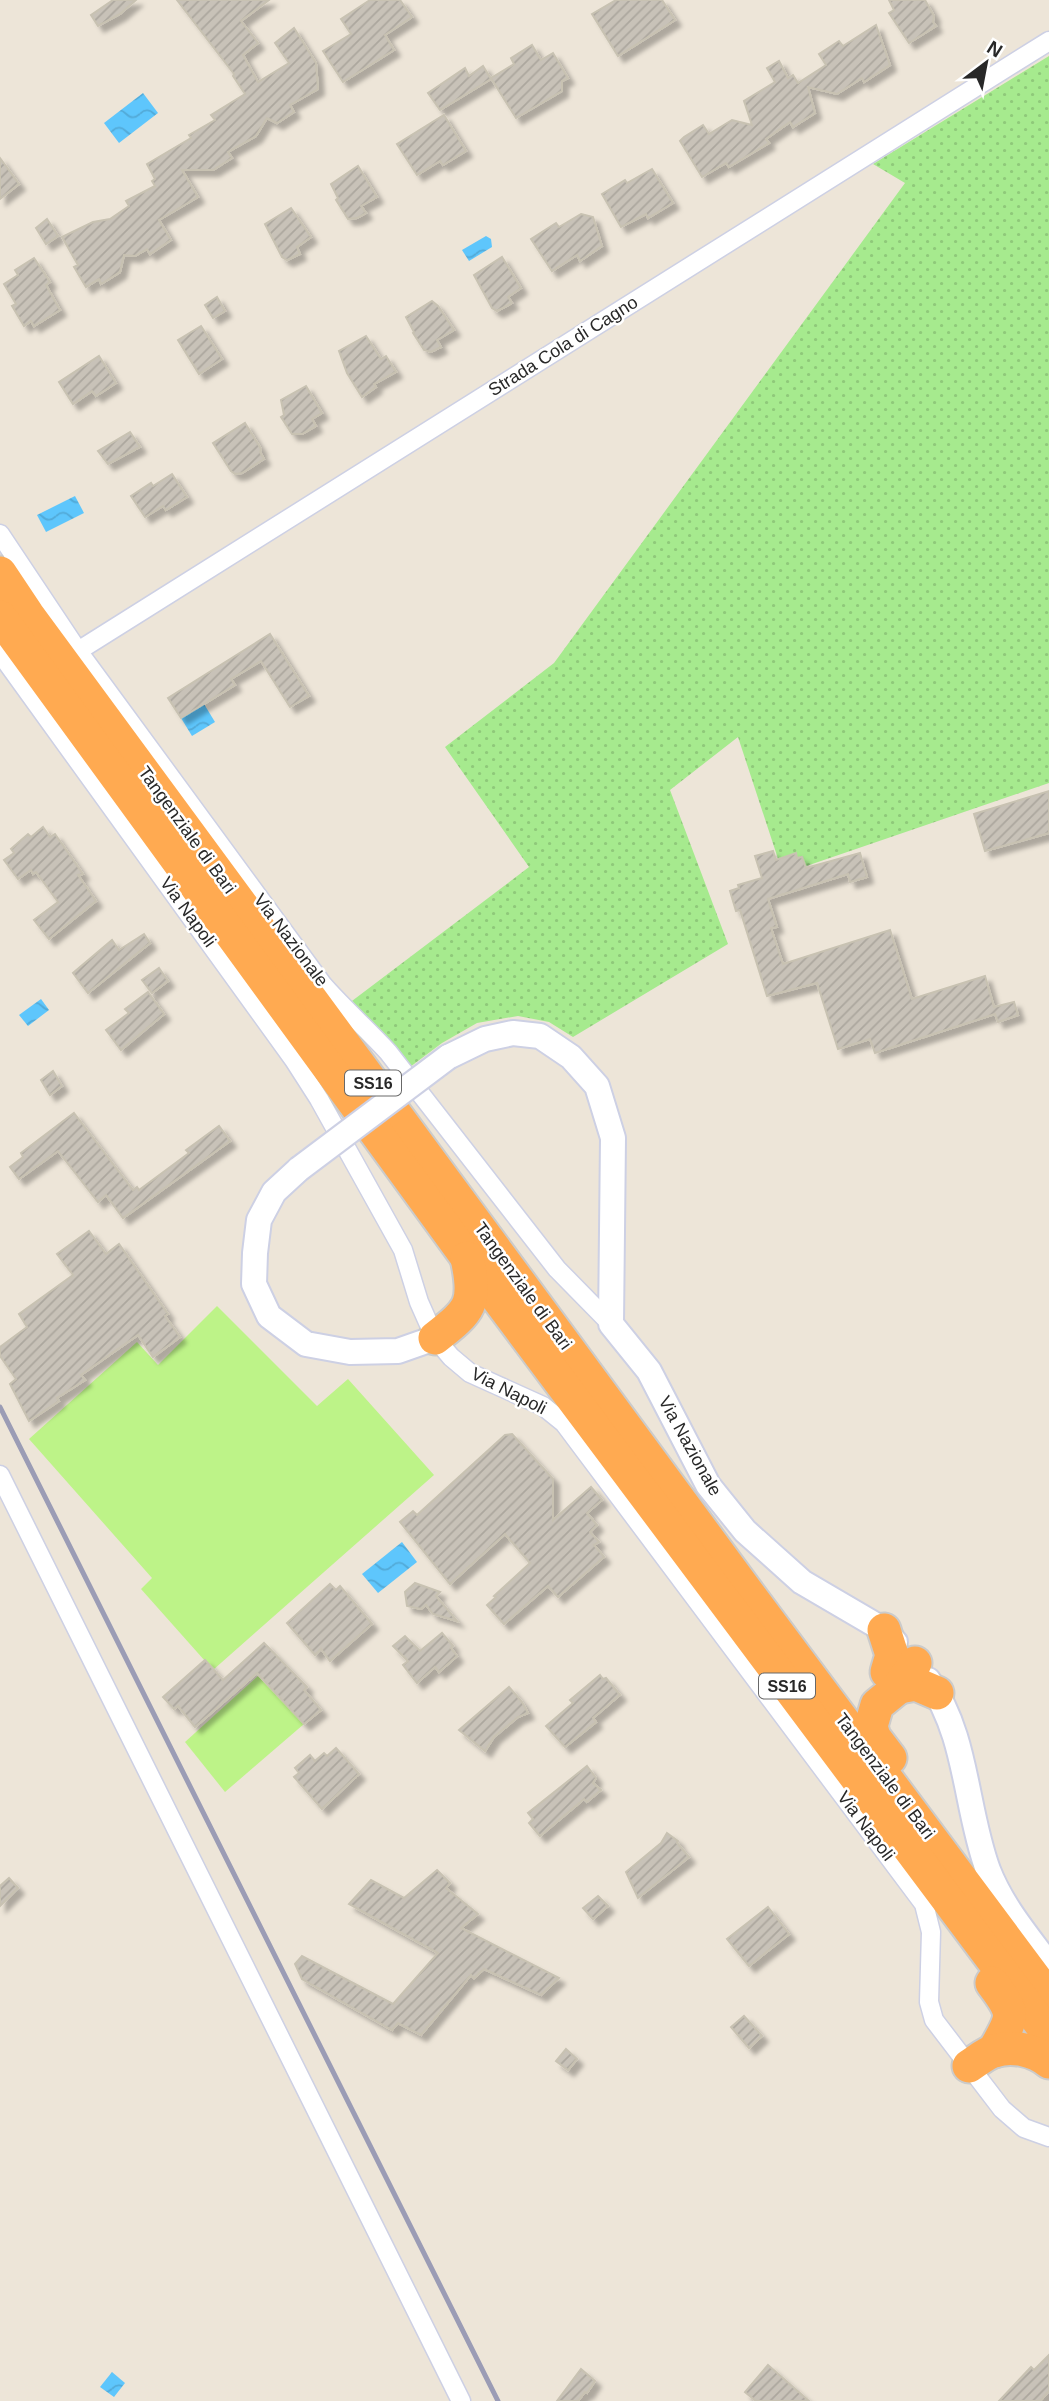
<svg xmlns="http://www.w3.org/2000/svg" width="1049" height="2401" viewBox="0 0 1049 2401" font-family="Arial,sans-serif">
	<defs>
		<pattern id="grass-dots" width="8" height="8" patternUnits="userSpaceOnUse" patternTransform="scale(1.75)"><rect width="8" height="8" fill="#a6ea8e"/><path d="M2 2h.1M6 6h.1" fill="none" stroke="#8fc97a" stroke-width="1.8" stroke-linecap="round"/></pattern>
		<pattern id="water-waves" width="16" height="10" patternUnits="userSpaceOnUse" patternTransform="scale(1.75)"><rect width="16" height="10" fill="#5ec6fc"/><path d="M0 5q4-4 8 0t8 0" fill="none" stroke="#52aad8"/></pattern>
		<pattern id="building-hatch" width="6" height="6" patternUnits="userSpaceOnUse" patternTransform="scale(1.75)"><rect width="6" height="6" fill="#c8c2b8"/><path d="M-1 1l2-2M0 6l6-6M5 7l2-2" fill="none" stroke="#aca79e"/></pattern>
		<filter id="shadow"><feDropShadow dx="6" dy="6" stdDeviation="2" flood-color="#0004"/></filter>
	</defs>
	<rect width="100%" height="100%" fill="#ede5d8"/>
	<path fill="url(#grass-dots)" d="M1049,56V783L783,874L738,737L670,790L728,944L573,1037L549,1022L518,1016L477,1023L442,1043L398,1076L344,1007L529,867L445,747L554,663L905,183L873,164Z"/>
	<g fill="#bdf388">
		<path d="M217,1306L317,1406L348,1379L434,1475L213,1670L141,1589L152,1578L29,1439L137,1342L158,1365Z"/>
		<path d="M258,1676L304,1724L225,1792L185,1742Z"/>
	</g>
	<g fill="url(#water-waves)">
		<path d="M143,93L158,113L119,143L104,123Z"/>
		<path d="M486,236L491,239L492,247L469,261L462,250Z"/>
		<path d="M75,496L84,513L46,532L37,515Z"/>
		<path d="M204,704L215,722L192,736L181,718Z"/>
		<path d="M41,999L49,1010L28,1026L19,1015Z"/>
		<path d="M402,1542L417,1562L378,1593L362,1574Z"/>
		<path d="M112,2372L125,2383L114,2397L100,2387Z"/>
	</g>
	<g fill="url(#building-hatch)" stroke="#c8c2b2" stroke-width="2" filter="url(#shadow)">
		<path d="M113,0H136L120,14L98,26L91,15Z"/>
		<path d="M177,0H269L241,21L258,43L243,55L258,82L289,63L275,43L294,28L316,63L318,89L290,105L294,112L277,123L267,118L256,136L228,152L232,158L213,170H182L198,197L159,220L171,240L150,254L147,249L135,256L124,255L120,272L101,284L99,279L86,287L74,267L78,265L62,237L93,222L110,219L129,206L126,201L155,186L152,181L155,179L147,164L191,138L189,135L215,120L211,115L245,94L233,76L234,74Z"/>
		<path d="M370,0H400L412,17L385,35L394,50L343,82L323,51L351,34L341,19Z"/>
		<path d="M616,0H662L675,20L618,56L592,14Z"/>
		<path d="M889,0H925L934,16L933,22L936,26L909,43L889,13L894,10Z"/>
		<path d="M876,25L890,65L864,82L862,78L837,94L808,87L815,113L793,127L790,122L766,139L769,143L729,167L726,163L702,177L680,141L684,137L703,125L709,134L732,120L752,125L744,101L775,82L767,68L779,61L788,78L793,75L798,83L826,65L819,54L839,41L843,46Z"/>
		<path d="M532,45L541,60L553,53L568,78L562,81V91L516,118L491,78L514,64L511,58Z"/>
		<path d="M483,66L491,79L440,110L428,93L465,68L469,76Z"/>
		<path d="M444,115L466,151L443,165L440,161L417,175L397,144Z"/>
		<path d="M0,158L19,184L0,199Z"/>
		<path d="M358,166L377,197L361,206L366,213L357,218L348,219L336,200L338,198L331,184Z"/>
		<path d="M652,169L673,203L648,218L646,214L621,227L602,194L625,180L627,183Z"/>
		<path d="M291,208L311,237L297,247L300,254L287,260L282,257L265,224Z"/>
		<path d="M581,214L593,217L602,246L580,261L577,255L552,271L531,239L556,223L559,227Z"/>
		<path d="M47,219L58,236L46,244L36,228Z"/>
		<path d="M502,257L521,288L508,297L512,303L497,311L492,308L474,275Z"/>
		<path d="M34,258L50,282L46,285L60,310L34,326L31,321L24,326L12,306L16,304L4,284L18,275L15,270Z"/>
		<path d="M217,297L225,311L213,318L205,305Z"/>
		<path d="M432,301L438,306L454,330L437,340L441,347L431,352L424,350L413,333L414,332L406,317Z"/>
		<path d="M201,326L222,359L199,374L178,340Z"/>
		<path d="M366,336L381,359L386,356L396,372L374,384L376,387L362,397L347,373L339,351Z"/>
		<path d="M99,356L116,383L96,396L92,391L73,404L59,382Z"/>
		<path d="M306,386L322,413L312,419L316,426L302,434H292L281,417L284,415L281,400Z"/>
		<path d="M245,423L261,449L260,452L264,459L242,473L235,474L231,471L213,443Z"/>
		<path d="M130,432L140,447L108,464L98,451Z"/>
		<path d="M172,474L187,497L166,510L163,506L145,517L131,496L151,483L153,486Z"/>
		<path d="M270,634L309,696L290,707L261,661L231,679L235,685L181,718L168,698Z"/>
		<path d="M1049,791V833L985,851L974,814Z"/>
		<path d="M43,827L50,837L55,834L83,874L78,875L96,901L49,939L34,920L58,902L36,872L33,874L31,870L18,879L4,860L14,853L11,849L28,834L31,837Z"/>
		<path d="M773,851L776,860L796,853L797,858L802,857L806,868L860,853L867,877L850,882L848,874L768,899L777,927L771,928L783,964L890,930L912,999L985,976L994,1007L1014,1002L1018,1015L998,1022L995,1014L875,1053L870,1039L838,1049L817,983L767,996L740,910L736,911L730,891L739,888L738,885L762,878L755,856Z"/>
		<path d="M144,934L150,943L88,993L73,973L112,940L119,950Z"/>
		<path d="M159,968L168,981L152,993L142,980Z"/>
		<path d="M148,992L164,1014L121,1050L106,1030L129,1013L125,1009Z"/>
		<path d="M53,1071L62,1086L50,1095L41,1080Z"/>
		<path d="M74,1113L133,1190L137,1187L139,1190L189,1153L186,1150L219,1126L230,1141L123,1218L106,1195L98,1202L58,1151L19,1179L10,1167L23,1157L21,1153Z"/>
		<path d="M89,1231L106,1254L119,1244L168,1314L165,1316L180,1337L153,1357L138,1335L81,1375L85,1380L57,1398L59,1401L29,1421L10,1384L16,1379L0,1356V1347L27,1327L19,1314L73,1275L57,1254Z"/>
		<path d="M512,1434L553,1479V1520L591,1487L602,1500L587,1513L597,1525L590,1532L599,1542L594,1545L604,1557L558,1597L548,1586L504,1624L487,1605L496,1597L494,1596L530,1563L505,1534L450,1584L400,1522L413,1511L417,1515L505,1435Z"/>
		<path d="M415,1583L440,1592L436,1596L457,1621L433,1614L426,1605L421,1609L407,1606L405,1592Z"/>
		<path d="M330,1584L336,1590L340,1586L372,1624L330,1661L321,1649L315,1655L287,1623Z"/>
		<path d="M442,1633L453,1646L451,1648L457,1656L439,1672L435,1667L417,1683L403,1665L408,1661L393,1646L405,1636L420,1651Z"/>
		<path d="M264,1643L307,1687L304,1690L321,1710L304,1724L257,1673L195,1727L178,1706L174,1709L163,1697L205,1660L223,1680Z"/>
		<path d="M600,1675L603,1679L606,1678L620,1695L593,1718L596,1722L565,1747L546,1726L573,1703L570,1700Z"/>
		<path d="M509,1687L522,1702L528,1713L518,1717L494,1737L485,1751L459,1730Z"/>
		<path d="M336,1748L359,1774L322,1809L294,1777L299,1773L295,1768L310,1755L315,1761L324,1753L327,1756Z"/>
		<path d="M587,1766L596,1778L593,1783L601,1790L587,1802L584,1799L540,1836L529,1823L533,1819L528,1813Z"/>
		<path d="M667,1833L678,1841L677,1843L689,1857L638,1898L626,1872L661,1843Z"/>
		<path d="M437,1870L450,1883L446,1888L478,1914L461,1928L559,1978L541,1995L484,1969L474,1978L471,1975L421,2035L398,2023L392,2030L302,1979L295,1964L302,1956L393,2004L438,1953L349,1904L371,1880L404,1898Z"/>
		<path d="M9,1878L18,1888L0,1906V1886Z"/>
		<path d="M598,1896L608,1906L593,1919L583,1908Z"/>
		<path d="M768,1907L789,1934L749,1966L727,1939Z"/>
		<path d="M744,2016L762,2036L749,2048L731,2027Z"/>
		<path d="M566,2049L577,2059L568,2070L556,2061Z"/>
		<path d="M1049,2355V2391L1040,2401H999L1031,2367L1034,2370Z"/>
		<path d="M768,2365L809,2401H756L745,2392Z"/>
		<path d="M581,2369L595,2381L587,2393L585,2392L578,2401H557Z"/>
	</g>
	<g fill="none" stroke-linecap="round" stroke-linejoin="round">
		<defs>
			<g id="street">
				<path d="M0,534L78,651L323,985C344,1009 367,1029 388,1052L557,1269L611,1324"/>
				<path d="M78,651L1049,41"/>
				<path d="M0,653L294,1060L319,1099L403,1250L419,1302L435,1338L451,1357L470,1373L543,1406L564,1423L924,1904L931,1932L929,2002L934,2020L1002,2109L1024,2128L1049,2137"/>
				<path d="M0,1475L461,2401"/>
			</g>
			<g id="secondary">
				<path d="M448,1057L485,1039L513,1033L540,1036L571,1057L597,1086L613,1138L611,1324L649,1371L708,1485L745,1531L802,1582L884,1630L895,1642"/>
				<path d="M299,1169L274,1192L259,1220L255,1253L254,1284L269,1316L306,1344L350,1352L398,1351L435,1338"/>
				<path d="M928,1680C968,1736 965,1808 988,1870C1002,1906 1026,1934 1049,1965"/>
			</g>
			<g id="highway">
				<path d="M0,573L28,615L747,1592L1049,1997"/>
				<path d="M0,617L466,1256L1049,2035"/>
				<path d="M435,1338C471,1310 477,1304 467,1258"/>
				<path d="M884,1630L892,1655L887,1672"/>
				<path d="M899,1687L916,1684L937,1693"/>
				<path d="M890,1758L874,1737L871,1726L877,1705L899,1687L915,1663"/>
				<path d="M992,1983C1017,2016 1013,2016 994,2051"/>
				<path d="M969,2066C977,2061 986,2053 994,2051C1012,2045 1035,2050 1049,2062"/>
			</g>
		</defs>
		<use href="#street" stroke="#cdd0e4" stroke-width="21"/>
		<use href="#secondary" stroke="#cdd0e4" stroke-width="28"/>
		<use href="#highway" stroke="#cbcbcb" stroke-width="37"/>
		<use href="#street" stroke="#fff" stroke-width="18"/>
		<use href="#secondary" stroke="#fff" stroke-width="24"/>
		<use href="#highway" stroke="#ffaa51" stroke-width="33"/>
		<path stroke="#9b9cb5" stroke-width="5" d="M0,1407L498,2401"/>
		<defs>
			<path id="secondary-bridge" d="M299,1169L448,1057"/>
		</defs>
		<use href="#secondary-bridge" stroke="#cdd0e4" stroke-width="28" stroke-linecap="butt"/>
		<use href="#secondary-bridge" stroke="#fff" stroke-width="24"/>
	</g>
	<g text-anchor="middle" stroke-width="5" stroke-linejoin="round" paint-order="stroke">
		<g fill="#fff" stroke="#686868" stroke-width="2">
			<rect x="345" y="1070.5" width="56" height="25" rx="5"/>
			<rect x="759" y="1673.5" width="56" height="25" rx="5"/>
		</g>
		<g font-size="16" font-weight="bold" fill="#282828">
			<text x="373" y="1089">SS16</text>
			<text x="787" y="1692">SS16</text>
		</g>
		<g font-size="18" fill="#282828" stroke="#fff">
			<text transform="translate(563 346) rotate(-32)" y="6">Strada Cola di Cagno</text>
			<text transform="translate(187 830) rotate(54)" y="6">Tangenziale di Bari</text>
			<text transform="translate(188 912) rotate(54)" y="6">Via Napoli</text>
			<text transform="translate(291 940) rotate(53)" y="6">Via Nazionale</text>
			<text transform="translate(523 1286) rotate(54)" y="6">Tangenziale di Bari</text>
			<text transform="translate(509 1391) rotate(27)" y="6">Via Napoli</text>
			<text transform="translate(690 1446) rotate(61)" y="6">Via Nazionale</text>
			<text transform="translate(885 1776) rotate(53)" y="6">Tangenziale di Bari</text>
			<text transform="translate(866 1826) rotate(53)" y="6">Via Napoli</text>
		</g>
	</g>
	<g transform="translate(986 63) rotate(32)" stroke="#ffffff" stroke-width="5" paint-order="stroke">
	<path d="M0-5L12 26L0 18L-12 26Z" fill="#282828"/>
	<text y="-10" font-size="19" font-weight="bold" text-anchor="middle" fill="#282828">N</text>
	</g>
</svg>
